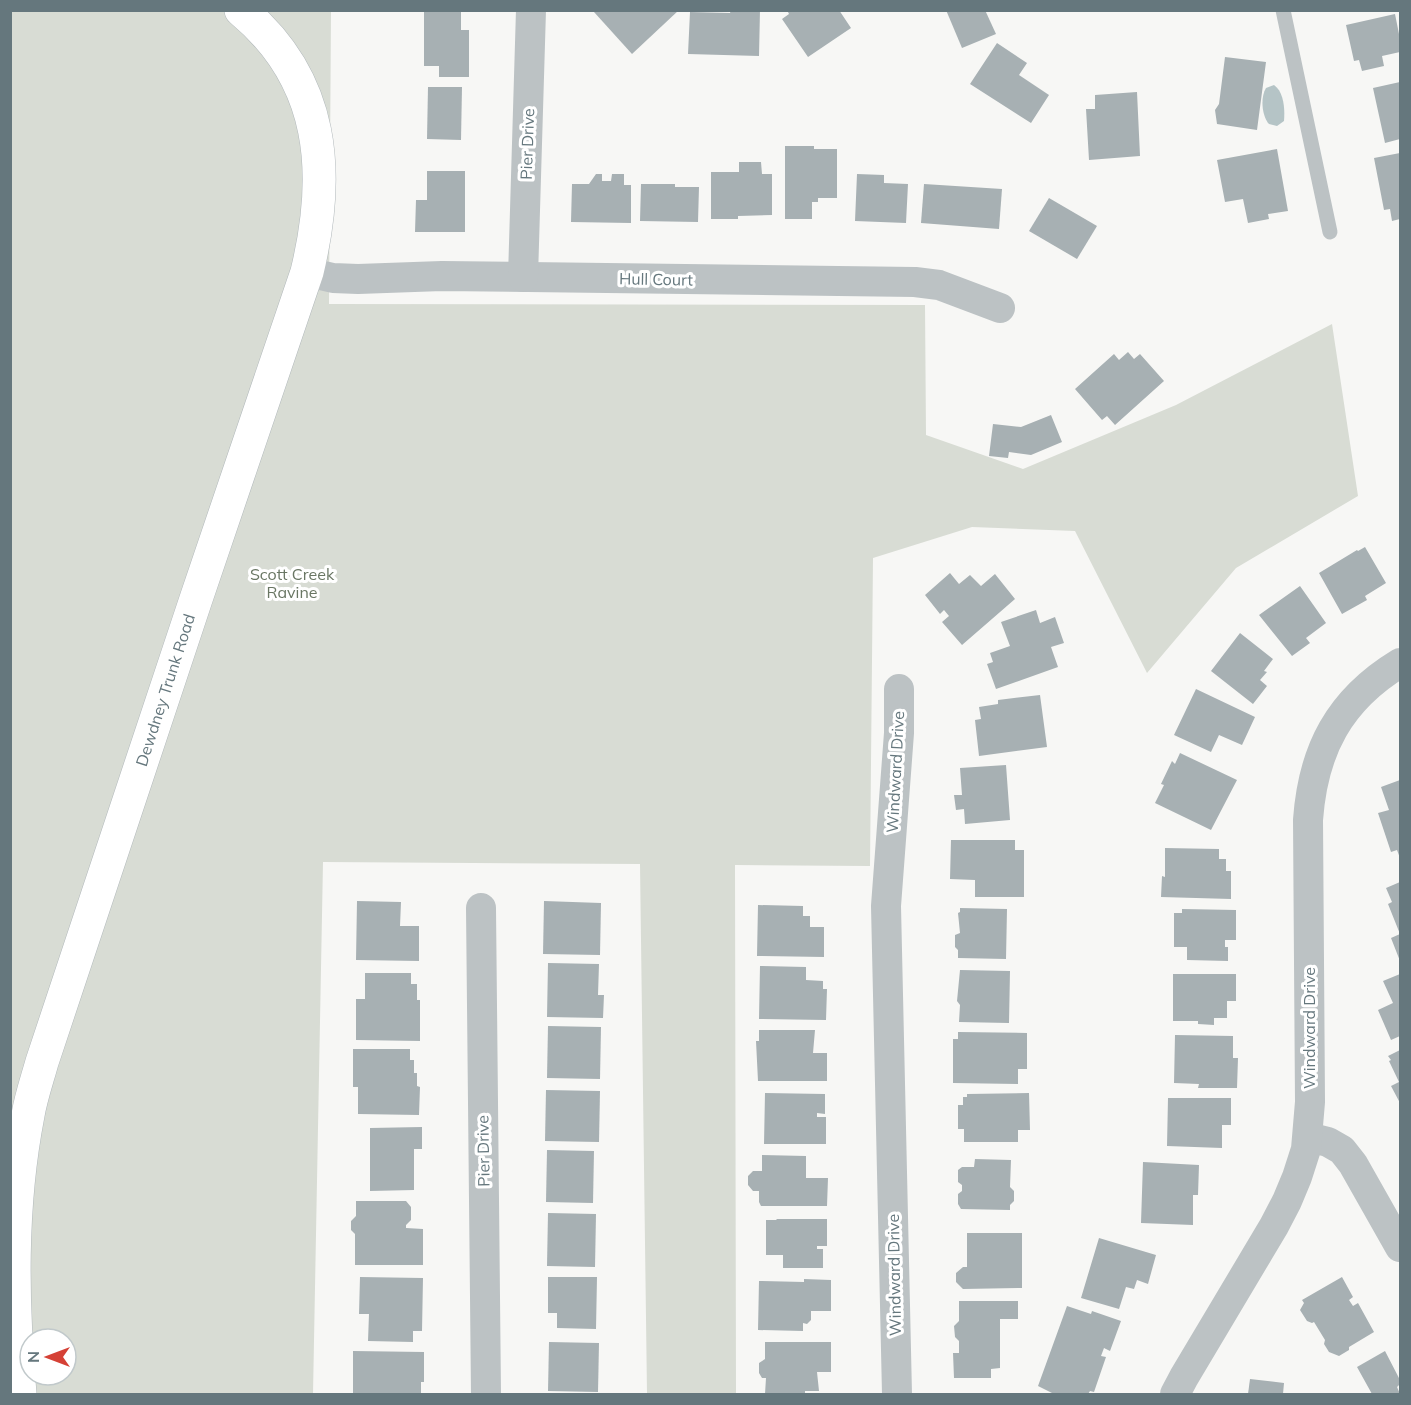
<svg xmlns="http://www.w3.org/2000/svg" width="1411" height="1405" viewBox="0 0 1411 1405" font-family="Mulish,sans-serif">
	<rect width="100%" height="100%" fill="#f7f7f5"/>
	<path fill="#d8dcd4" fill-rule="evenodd" d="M10,11H331L329,304L925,305L926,435L1023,469L1176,405L1332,324L1358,496L1236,568L1147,673L1075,531L972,527L873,558L870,866L735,865L736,1394H647L640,864L323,862L313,1394H11ZM30,1339H66V1375H30Z"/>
	<path fill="#b5c4c6" d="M1274,85C1284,92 1285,109 1284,121L1277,126L1269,124C1262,116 1260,98 1266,88Z"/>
	<g fill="#a7b0b3">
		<path d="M424,10H461V30H469V77H439V66H424Z"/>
		<path d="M596,10H679L632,54L594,12Z"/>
		<path d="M731,10H760L759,56L688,54L690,12L730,13Z"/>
		<path d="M787,10H839L851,28L808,57L782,19L789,14Z"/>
		<path d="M946,10H985L996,34L962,48Z"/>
		<path d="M1395,14L1400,39V52L1382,56L1384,66L1362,71L1359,60L1354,61L1346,25Z"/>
		<path d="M997,43L1027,63L1019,75L1049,95L1031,123L970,84Z"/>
		<path d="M1225,57L1266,62L1257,130L1217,124L1215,110L1219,104Z"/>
		<path d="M1400,82V139L1385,143L1373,88Z"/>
		<path d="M428,87H462L461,140L427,139Z"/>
		<path d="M1137,92L1140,156L1089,160L1086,109H1095V95Z"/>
		<path d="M785,146H814V149H837V198H818V202H812V219H785Z"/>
		<path d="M1277,149L1288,211L1268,214L1269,219L1248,223L1243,199L1225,202L1217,160Z"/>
		<path d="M1400,153V219L1392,221L1390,209L1384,210L1374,158Z"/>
		<path d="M739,162H761L762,174H772V215L738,216V219H711V172H739Z"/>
		<path d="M427,171H465V232H415L416,200H427Z"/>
		<path d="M596,174H602V181H611L612,174H624V185H631V223L571,222L572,184H589Z"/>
		<path d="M857,174L884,175V183L908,184L906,223L855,221Z"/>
		<path d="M641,184H675V187H699L698,222L640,221Z"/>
		<path d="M924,184L1002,189L999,229L921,223Z"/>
		<path d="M1049,198L1097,226L1077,259L1029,231Z"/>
		<path d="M1128,352L1134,359L1140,354L1164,381L1115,425L1107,416L1102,420L1075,389L1114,354L1119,360Z"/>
		<path d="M1051,415L1062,442L1031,455L1009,452L1008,458L989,456L993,424L1021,427Z"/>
		<path d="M1365,547L1386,583L1365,596L1367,600L1342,614L1319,573L1357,550L1358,551Z"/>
		<path d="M950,573L959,584L970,575L981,586L995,574L1015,599L962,645L942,622L949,616L944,610L940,614L925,595Z"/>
		<path d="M1300,586L1326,623L1306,638L1310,643L1292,656L1259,615Z"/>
		<path d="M1036,610L1040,623L1055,617L1064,643L1051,647L1058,667L996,689L987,664L993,662L990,653L1010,646L1001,622Z"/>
		<path d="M1240,633L1273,659L1264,671L1267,672L1260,680L1267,686L1253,704L1211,671Z"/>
		<path d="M1196,689L1255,717L1242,745L1219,735L1211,752L1174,735Z"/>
		<path d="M1040,695L1047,747L979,756L975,720L981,719L979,707L998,704V700Z"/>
		<path d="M1180,753L1237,780L1211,830L1155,803L1164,785L1161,784L1172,761L1175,764Z"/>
		<path d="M1006,765L1010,820L965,824L964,809L956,810L954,795H962L960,768Z"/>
		<path d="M1400,780V858L1397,850L1391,852L1378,813L1389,810L1381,787Z"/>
		<path d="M951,840H1015V850H1024V897H975V880L950,879Z"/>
		<path d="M1165,848L1219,849V859H1226V871H1231V899L1161,897L1162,876L1165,877Z"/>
		<path d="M1400,882V961L1391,938L1400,934L1388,904L1392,902L1386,888Z"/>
		<path d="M357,901L401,902L400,926H419V961L356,960Z"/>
		<path d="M544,901L601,903L600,955L543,954Z"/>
		<path d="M758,905L803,906V916H810V927H824V957L757,956Z"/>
		<path d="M960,908L1007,909L1006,959L958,958V950L955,947V935L960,933L958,913L960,912Z"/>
		<path d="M1182,909L1236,910V940H1225V947H1228V961L1187,960V947H1174V913H1182Z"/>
		<path d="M548,963L599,964L598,995H604L603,1018L547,1017Z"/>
		<path d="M760,966L806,967V980L823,981V989H827L826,1020L759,1019Z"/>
		<path d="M960,970L1010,971L1009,1023L959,1022L960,1005L957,1001Z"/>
		<path d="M365,973H411V984H417V1000H420V1041L356,1040V999H365Z"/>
		<path d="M1173,974H1236V1001H1227V1018H1214V1025L1198,1024V1021H1173Z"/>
		<path d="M1400,974V1036L1391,1040L1378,1010L1393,1003L1383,981Z"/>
		<path d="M548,1026L601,1027L600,1079L547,1078Z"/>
		<path d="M759,1030H815L813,1053H827V1081H758L756,1041H759Z"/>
		<path d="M958,1032L1027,1033V1069H1018V1084L953,1083V1039H958Z"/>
		<path d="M1175,1035L1233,1036V1058H1238L1237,1088H1198L1199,1084L1174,1083Z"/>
		<path d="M353,1049H410V1060H414V1073H417V1086L420,1087L419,1115L358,1114V1087H353Z"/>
		<path d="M1400,1050V1103L1391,1086L1399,1082L1389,1061L1391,1060L1388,1056Z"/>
		<path d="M546,1090L600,1091L599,1142L545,1141Z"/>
		<path d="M765,1093L825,1094V1114L817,1113V1117H826V1144H764Z"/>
		<path d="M1029,1093L1030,1130H1018V1142H964V1129H958V1105H963V1097H967V1094Z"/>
		<path d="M1168,1098H1231V1125H1222V1148L1167,1146Z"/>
		<path d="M422,1127V1149H414V1190L370,1191V1128Z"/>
		<path d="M547,1150L594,1151L593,1203L546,1202Z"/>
		<path d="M762,1155L806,1156V1178H828L827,1206H761L759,1202V1191H753L748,1185V1176L753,1171H762Z"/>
		<path d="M975,1159L1011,1160L1010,1187L1014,1191V1201L1010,1205V1210L961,1209L958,1204V1194L962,1191V1185L958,1182V1170L962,1167H974Z"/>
		<path d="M1143,1162L1199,1165L1198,1195H1193V1225L1141,1223Z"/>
		<path d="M356,1201H406L411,1207V1220L406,1225V1228L423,1229V1265H355V1234L351,1230V1221L356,1216Z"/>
		<path d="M548,1213L596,1214L595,1267L547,1266Z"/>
		<path d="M777,1219H827V1246H817V1249H823V1268H783V1255H766V1220H776Z"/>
		<path d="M967,1233H1022V1288L963,1289L956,1282V1273L963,1267H967Z"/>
		<path d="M1099,1238L1156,1255L1148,1284L1137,1280L1134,1289L1126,1287L1119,1309L1081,1298Z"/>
		<path d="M360,1277L423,1278L422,1331H413V1342L368,1341L369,1314H359Z"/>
		<path d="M548,1277H597L596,1329L557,1328V1313H548Z"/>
		<path d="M1342,1277L1353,1297L1349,1300L1353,1306L1358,1303L1374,1332L1349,1347V1350L1339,1356L1329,1352L1324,1344L1325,1340L1314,1322L1312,1323L1307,1321L1300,1310L1304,1303L1302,1300Z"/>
		<path d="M804,1279L831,1280V1311H811V1320L807,1324L803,1323V1331L758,1330L759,1281L804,1282Z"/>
		<path d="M959,1301H1018V1319H1000V1368L991,1369V1378H954L953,1353H959V1341L955,1337L954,1326L959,1321Z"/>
		<path d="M1067,1306L1091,1314L1092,1311L1121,1321L1110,1351L1104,1348L1101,1356L1106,1357L1094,1392L1090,1391L1088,1394H1054L1038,1386Z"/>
		<path d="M549,1342L599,1343L598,1392L548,1391Z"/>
		<path d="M765,1342H831V1372H817L819,1391H805V1394H765L766,1378H762L759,1373V1363L765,1359Z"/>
		<path d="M353,1351L424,1352V1382H421V1394H353Z"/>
		<path d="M1385,1351L1400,1380V1384L1397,1387L1400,1394H1372L1357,1367Z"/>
		<path d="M1250,1379L1284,1383L1283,1394H1248Z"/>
	</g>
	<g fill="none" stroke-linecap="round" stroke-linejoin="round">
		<defs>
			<path id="secondary" d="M20,1394C12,1302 10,1207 28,1115C31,1097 37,1080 42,1062L196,599L307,272C331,173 325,80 241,10"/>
		</defs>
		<use href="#secondary" stroke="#b1b8bb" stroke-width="34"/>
		<path stroke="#bcc2c4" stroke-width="15" d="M1283,10L1330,232"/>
		<g stroke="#bcc2c4" stroke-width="30">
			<path d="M307,272L333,278L358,279L442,276L915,282L939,285L1000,308"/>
			<path d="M523,277L531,10"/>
			<path d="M481,908L486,1394"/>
			<path d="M1308,1137L1328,1142L1342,1150L1353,1164L1400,1247"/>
			<path d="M897,1394L886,906L899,733V689"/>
			<path d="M1175,1394L1184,1377L1274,1226L1287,1201L1297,1177L1306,1149L1310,1102L1308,820C1313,750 1339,700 1400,663"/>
		</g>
		<use href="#secondary" stroke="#fff" stroke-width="33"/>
	</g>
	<g text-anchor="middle" stroke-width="6" stroke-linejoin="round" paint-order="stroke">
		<g font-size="16" fill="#65777d" stroke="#fff">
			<text transform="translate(527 144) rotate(-88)" y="6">Pier Drive</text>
			<text transform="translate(656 279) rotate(1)" y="6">Hull Court</text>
			<text transform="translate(165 690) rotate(-72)" y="6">Dewdney Trunk Road</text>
			<text transform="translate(895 772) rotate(-87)" y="6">Windward Drive</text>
			<text transform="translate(1309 1028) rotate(-90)" y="6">Windward Drive</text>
			<text transform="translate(483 1151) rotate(-91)" y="6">Pier Drive</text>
			<text transform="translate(894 1275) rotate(-91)" y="6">Windward Drive</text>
		</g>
		<g font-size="16" fill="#697663" stroke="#fff">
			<text x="292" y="580">Scott Creek<tspan x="292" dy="18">Ravine</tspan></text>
		</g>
	</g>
	<rect width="1411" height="1405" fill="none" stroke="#65777d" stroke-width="24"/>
	<g transform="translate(48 1357) rotate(270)"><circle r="28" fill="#ffffff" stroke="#c1c9cb" stroke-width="1.5"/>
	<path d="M0-4.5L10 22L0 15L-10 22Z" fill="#d54136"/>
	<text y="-9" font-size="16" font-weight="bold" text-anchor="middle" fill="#65777d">N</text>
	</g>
</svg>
